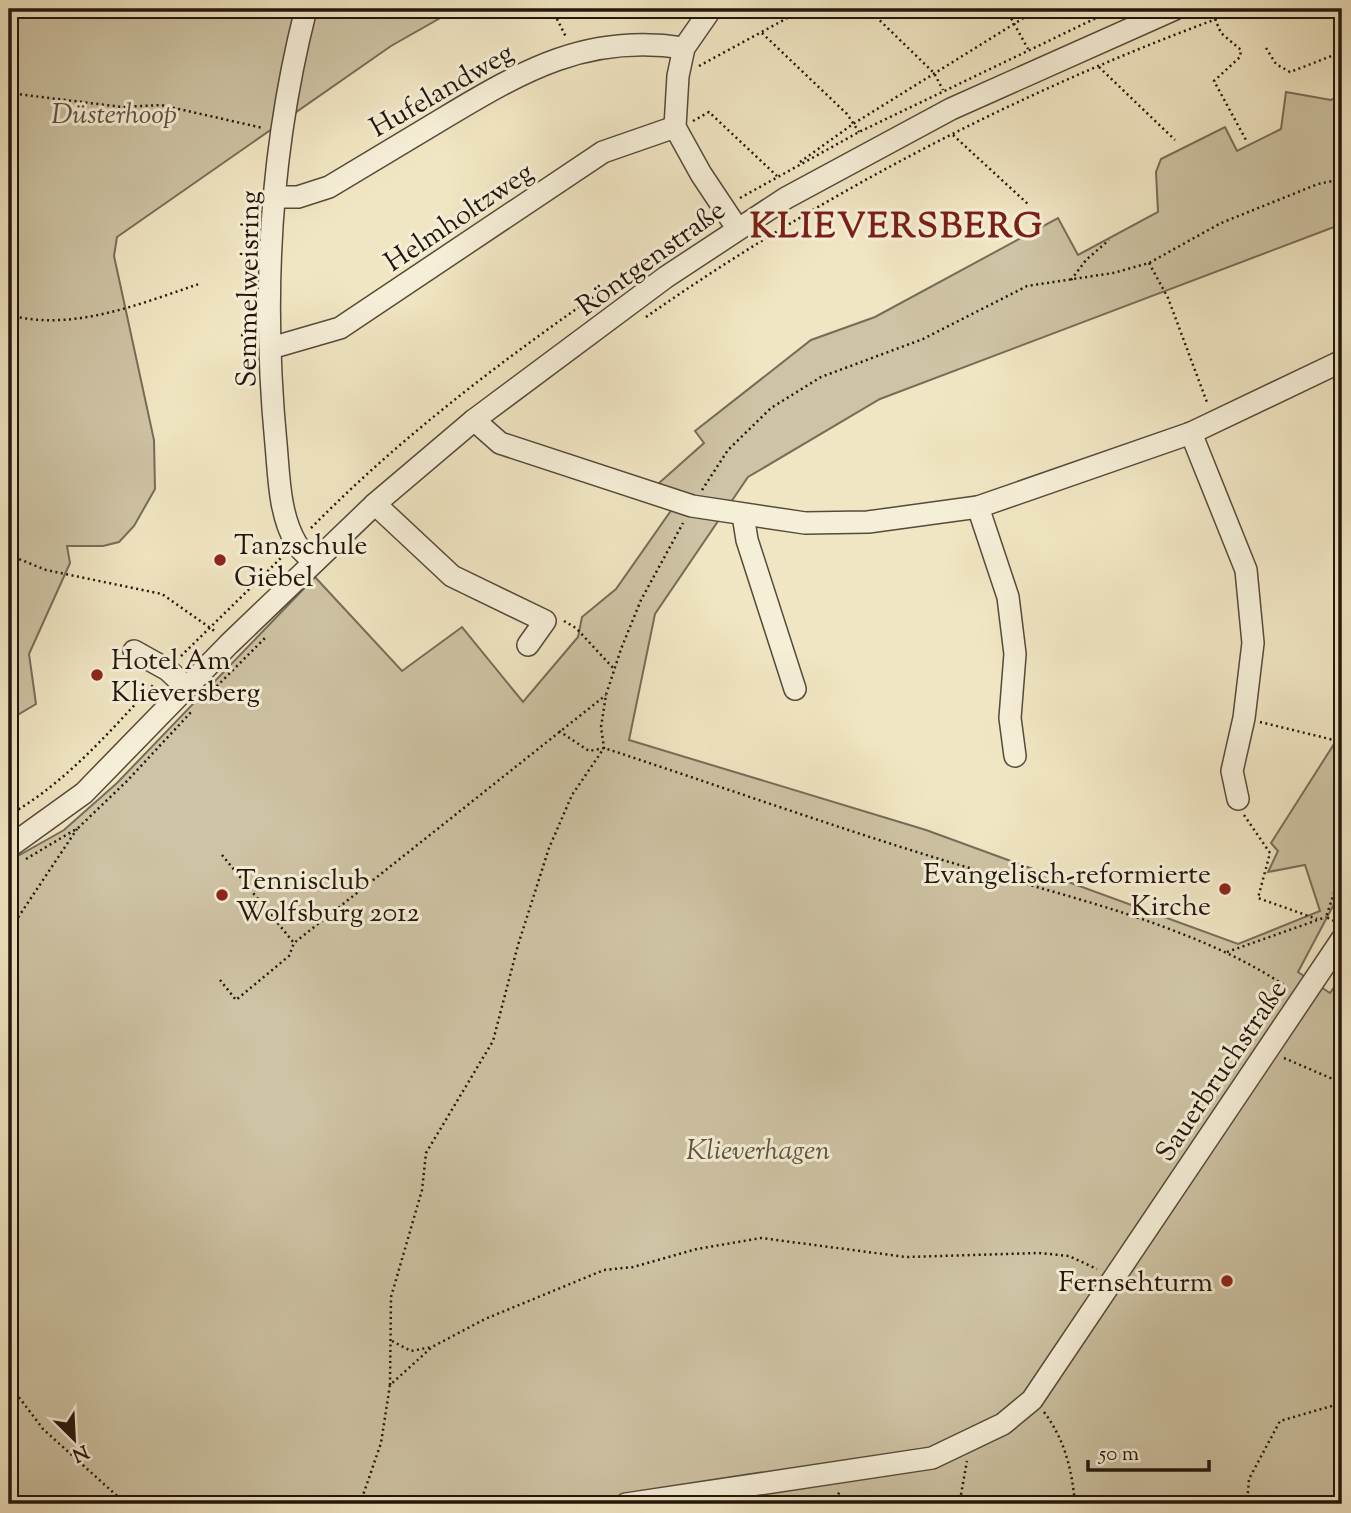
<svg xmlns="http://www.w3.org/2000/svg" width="1351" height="1513" viewBox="0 0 1351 1513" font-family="'Sorts Mill Goudy',serif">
	<rect width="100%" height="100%" fill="#f1e6c3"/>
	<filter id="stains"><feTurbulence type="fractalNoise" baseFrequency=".00286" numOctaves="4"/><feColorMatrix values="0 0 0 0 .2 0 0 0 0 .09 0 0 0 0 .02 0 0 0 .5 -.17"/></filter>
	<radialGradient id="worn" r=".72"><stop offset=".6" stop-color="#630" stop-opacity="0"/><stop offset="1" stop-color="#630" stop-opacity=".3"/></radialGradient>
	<g fill="#cec3a4" stroke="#786c58" stroke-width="2">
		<path d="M9,9H456L391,46L117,237L114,256L154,440L155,489L134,526L119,542L103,546H67L70,563L29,654L36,704L9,720Z"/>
		<path d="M1286,92L1331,100L1342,93V224L880,399L748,477L655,614L629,740L926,830L1238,944L1320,911L1305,865L1268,872L1278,851L1271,843L1341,733L1342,725V889L1298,972L1330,993L1342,976V1504H9V861L64,830L117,783L315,577L402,671L462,627L523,702L578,637L582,617L616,589L677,502L659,483L704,443L695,431L811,340L875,317L1058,218L1078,255L1158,212L1156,172L1161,159L1225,127L1237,151L1281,129Z"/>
	</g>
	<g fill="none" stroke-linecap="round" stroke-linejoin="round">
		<defs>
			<g id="minor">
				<path d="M306,9C270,150 262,299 276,444C279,476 279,514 296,543C300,550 308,556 314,562"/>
				<path d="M711,9L684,48L678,76L675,127L701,174L737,228"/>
				<path d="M274,197H298L329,187C368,164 406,141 444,118C524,70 588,33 684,48"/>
				<path d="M271,348L340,328L603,152L675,127"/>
				<path d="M474,420L500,443L692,506L805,523L868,522L978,507L1191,433L1342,361"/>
				<path d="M1191,433L1246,570L1253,643L1244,718L1232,771L1238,799"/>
				<path d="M375,504L452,576L545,621L528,645"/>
				<path d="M978,507L1008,597L1015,654L1010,718L1015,756"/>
				<path d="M743,515L747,540L795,689"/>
				<path d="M134,651L168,670L186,687"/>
				<path d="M9,847L84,793L229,644L375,504L474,420L666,277L786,198L951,109L1175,9"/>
				<path d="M626,1504L932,1458L1003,1424L1032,1400L1342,939"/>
			</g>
		</defs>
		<use href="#minor" stroke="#564a3a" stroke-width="24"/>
		<g stroke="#22160c" stroke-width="2.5" stroke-dasharray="2 3.5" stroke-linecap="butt">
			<path d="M552,9L566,37"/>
			<path d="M868,9L934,73L943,90"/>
			<path d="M1006,9L1028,49"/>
			<path d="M1215,19L1221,33L1241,50L1240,57L1214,81L1246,140"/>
			<path d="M762,33L847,114L859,132"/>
			<path d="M1266,48L1276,64L1290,72L1342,52"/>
			<path d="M699,66L804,9"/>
			<path d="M1099,67L1175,140"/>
			<path d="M9,93L122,107L161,105L263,128"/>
			<path d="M693,121L709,112L777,176"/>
			<path d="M953,135L1029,205"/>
			<path d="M800,162L853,124L1038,9"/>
			<path d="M740,198L859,132L1115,9"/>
			<path d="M1149,263L1168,298L1208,405"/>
			<path d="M1071,280L1086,260L1109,240"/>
			<path d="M9,315C73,332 139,304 199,284"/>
			<path d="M646,317C829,189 1033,84 1244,9"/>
			<path d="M241,335L251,336"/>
			<path d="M702,490L728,450L771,408L821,377L923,339L1027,286L1113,273L1149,263L1221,223L1318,184L1342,179"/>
			<path d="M311,528C429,408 569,312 708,219"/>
			<path d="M9,555L46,570L162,594L216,632"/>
			<path d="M564,621L576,628L614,669"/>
			<path d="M181,656L284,555"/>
			<path d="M205,698L267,636"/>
			<path d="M1260,722L1342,742"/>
			<path d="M559,731L589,751L604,748C717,785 831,826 946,861C1055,894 1192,923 1287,987"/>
			<path d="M9,815C67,782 109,732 155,683"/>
			<path d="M1244,815L1270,853L1258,898L1317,919"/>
			<path d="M222,855L294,943L606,695"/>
			<path d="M26,859L78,828L127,781L193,710"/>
			<path d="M9,870L18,864"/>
			<path d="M1334,921L1326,917L1342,869"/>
			<path d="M9,931L77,829"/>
			<path d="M1227,952L1326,917"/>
			<path d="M220,980L236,1000L289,956L294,943"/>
			<path d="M1284,1058L1342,1083"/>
			<path d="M392,1341L411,1351L432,1347"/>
			<path d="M9,1384L43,1429L126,1504"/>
			<path d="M390,1385L391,1297L422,1190L426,1153L493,1041L518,945L549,848L572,795L604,748L601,727L606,695L621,649L641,600L683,523"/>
			<path d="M1044,1412C1065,1440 1072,1470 1075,1504"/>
			<path d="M360,1504L381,1443L390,1385L432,1347L485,1319L604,1270L633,1267L697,1249L761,1238L906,1257L1039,1253L1069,1256L1097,1269"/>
			<path d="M833,1504L840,1491"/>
			<path d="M956,1504L960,1500L967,1461"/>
			<path d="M1247,1504L1249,1479L1280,1421L1342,1403"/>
		</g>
		<use href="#minor" stroke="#f6efd8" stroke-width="21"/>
	</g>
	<g fill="#8f2418" stroke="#f6efd8" stroke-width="2.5">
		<circle cx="220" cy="560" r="7"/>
		<circle cx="97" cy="675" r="7"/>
		<circle cx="1225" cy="889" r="7"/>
		<circle cx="222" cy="895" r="7"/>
		<circle cx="1227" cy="1281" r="7"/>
	</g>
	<g text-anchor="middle" stroke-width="6" stroke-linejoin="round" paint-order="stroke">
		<g font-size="28" fill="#22160c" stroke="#f6efd8">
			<text transform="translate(441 89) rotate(-30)" y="10">Hufelandweg</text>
			<text transform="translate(458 216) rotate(-34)" y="10">Helmholtzweg</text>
			<text transform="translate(650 257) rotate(-36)" y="10">Röntgenstraße</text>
			<text transform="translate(247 289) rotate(-89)" y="10">Semmelweisring</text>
			<text transform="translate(1220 1070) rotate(-56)" y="10">Sauerbruchstraße</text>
		</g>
		<g font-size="28" font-style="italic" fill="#5e5341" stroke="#f6efd8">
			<text x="114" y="123">Düsterhoop</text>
			<text x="758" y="1159">Klieverhagen</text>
		</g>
		<g font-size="28" fill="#22160c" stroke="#f6efd8" text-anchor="start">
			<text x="234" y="554">Tanzschule<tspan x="234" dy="32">Giebel</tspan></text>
			<text x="111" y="669">Hotel Am<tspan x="111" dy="32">Klieversberg</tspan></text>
			<text x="1211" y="883" text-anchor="end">Evangelisch-reformierte<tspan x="1211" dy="32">Kirche</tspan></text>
			<text x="236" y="889">Tennisclub<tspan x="236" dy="32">Wolfsburg 2012</tspan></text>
			<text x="1213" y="1291" text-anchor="end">Fernsehturm</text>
		</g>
		<g font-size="35" font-weight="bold" letter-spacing="2" fill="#7a1f14" stroke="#f6efd8">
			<text x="897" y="237">KLIEVERSBERG</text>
		</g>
	</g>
	<rect width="1351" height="1513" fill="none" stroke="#f1e6c3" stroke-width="35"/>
	<rect x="10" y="10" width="1330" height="1492" fill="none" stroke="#22160c" stroke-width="3.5"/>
	<rect x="18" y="18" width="1316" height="1478" fill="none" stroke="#22160c" stroke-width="2"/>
	<g transform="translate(74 1439) rotate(156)" stroke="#f6efd8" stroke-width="5" paint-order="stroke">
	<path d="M0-5L12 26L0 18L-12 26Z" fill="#22160c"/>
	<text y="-10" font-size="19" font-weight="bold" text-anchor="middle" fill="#22160c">N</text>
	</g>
	<path d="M1088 1460v10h121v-10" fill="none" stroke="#22160c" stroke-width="3.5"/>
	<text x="1099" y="1460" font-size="21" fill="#22160c" stroke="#f6efd8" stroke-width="5" paint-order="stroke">50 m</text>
	<rect width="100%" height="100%" filter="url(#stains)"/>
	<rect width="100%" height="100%" fill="url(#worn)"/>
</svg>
